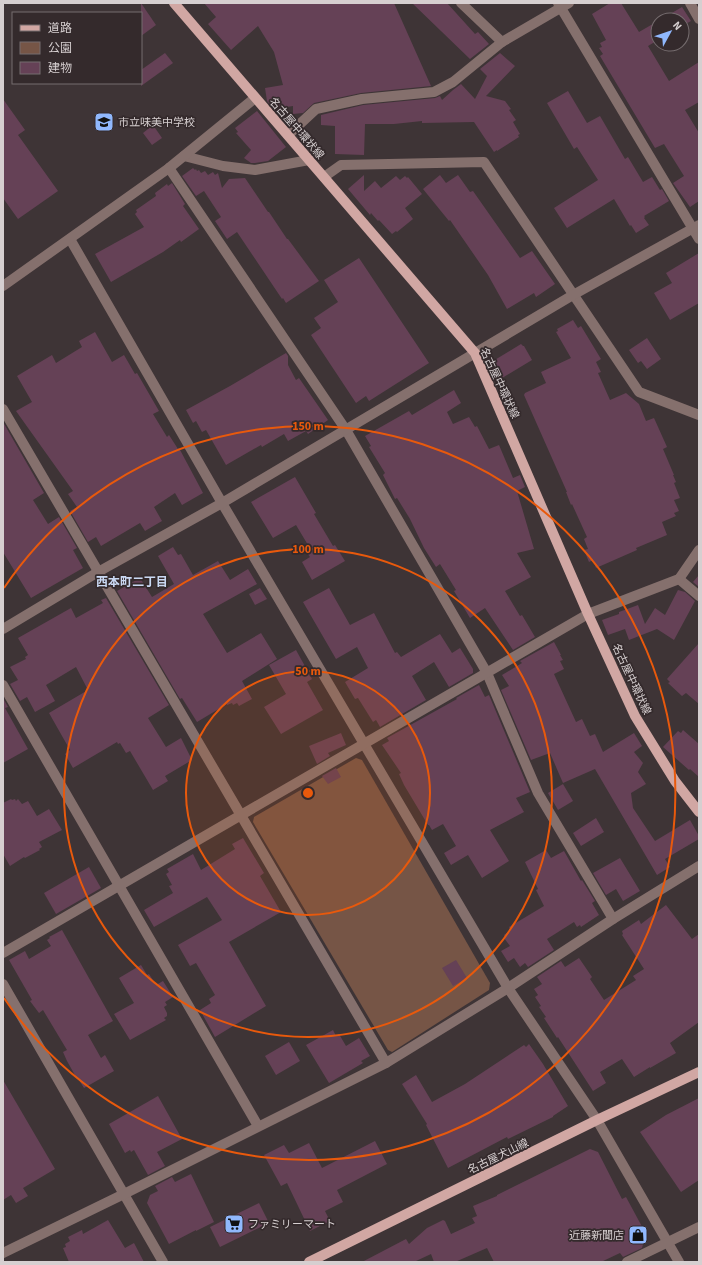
<svg xmlns="http://www.w3.org/2000/svg" width="702" height="1265" viewBox="0 0 702 1265" font-family="'Source Sans 3','Noto Sans JP',sans-serif">
	<rect width="100%" height="100%" fill="#3e3436"/>
	<path fill="#765546" d="M356,758L362,760L490,983L489,990L392,1052L388,1050L253,822L254,817Z"/>
	<g fill="#654156">
		<path d="M141,3L156,25L141,36Z"/>
		<path d="M204,3H394L431,86L361,93L314,103L303,113L293,114V106L274,109L267,101L265,88L283,85L274,52L258,26L231,50L208,24L216,17Z"/>
		<path d="M412,3H447L475,34L478,32L489,44L470,59Z"/>
		<path d="M610,3H621L639,32L658,21V40L648,46L669,81L699,62V102L685,110L699,133V201L690,207L673,183L684,176L664,144L655,148L600,56L603,54L599,48L602,47L600,43L606,40L592,14Z"/>
		<path d="M682,7L691,21L682,26V20H660Z"/>
		<path d="M165,53L173,63L141,86V70Z"/>
		<path d="M500,53L515,66L486,96L505,101L511,109L509,110L516,120L513,122L520,134L518,135L519,137L497,151V150L494,152L474,122L422,123V121L394,124H365L364,155L335,154V126L321,125V115L363,105L435,98L440,96L442,100L453,90L461,84L475,99L487,76L480,69Z"/>
		<path d="M568,91L587,123L600,116L625,159L628,157L643,182L652,177L660,190L662,189L669,201L644,216L645,217L644,218L649,225L636,233L631,225L630,226L614,199L567,228L554,208L598,180L577,147L574,149L547,103Z"/>
		<path d="M3,99L25,130L18,135L58,191L18,219L3,198Z"/>
		<path d="M257,111L286,147L268,161L255,163H251L244,158L251,150L236,133L238,132L235,128Z"/>
		<path d="M153,125L162,138L152,145L143,133Z"/>
		<path d="M193,168L195,170L196,169L197,171L199,170L201,173L205,171L208,175L213,172L215,175L218,173L222,188L229,179L245,178L268,212H269L287,239H288L319,281L286,303L283,298L282,299L237,232L227,239L215,221L221,217L204,191L196,196L182,176Z"/>
		<path d="M364,175V191L375,181L381,188L396,176L400,180L405,176L407,178L408,177L422,194L405,208L413,219L397,232L396,231L392,234L379,220L378,221L371,213L370,215L348,189Z"/>
		<path d="M440,175L446,183L458,175L470,192L473,191L520,258L532,251L555,284L536,297L534,293L507,309L488,275L450,220L449,221L423,189Z"/>
		<path d="M172,183L185,204L183,206L199,229L181,242L180,240L163,252L111,282L95,254L144,227L135,214L137,212L136,210L156,196L155,193L167,184L168,186Z"/>
		<path d="M699,253V303L670,320L654,293L672,283L666,273Z"/>
		<path d="M359,258L429,363L369,401L366,396L356,403L311,335L321,328L314,318L338,302L324,280Z"/>
		<path d="M573,320L578,328L581,326L601,359L596,362L601,372L598,373L610,400L626,393L639,404L646,421L654,418L667,447L663,449L674,475H673L676,482L674,483L680,498L674,500L679,511L674,513L676,516L662,522L667,535L636,548L637,550L596,568L593,560L589,562L584,550L588,549L584,539L587,537L572,504L571,505L566,492H567L524,395L525,393L546,383L541,372L571,358L556,332L558,331L557,329Z"/>
		<path d="M95,332L112,362L124,355L135,374L137,373L159,411L153,414L167,437L169,435L178,449L179,448L203,493L182,505L175,493L154,507L162,521L145,531L140,523L101,546L96,537L88,542L70,511L77,507L68,494L73,491L16,411L32,402L17,376L52,355L56,363L82,347L79,341Z"/>
		<path d="M647,338L661,359L647,369L641,361L638,363L629,350Z"/>
		<path d="M521,344L523,346H524L532,360L502,378L493,364H494L493,361Z"/>
		<path d="M286,353L288,356V365L296,380L299,378L328,420L308,434L306,431L288,441L284,434L262,447L261,445L226,465L206,430L202,432L196,421L193,423L186,410L230,386Z"/>
		<path d="M454,390L461,403L447,412L453,424L469,417L475,427L477,426L489,449L499,445L513,478L520,475L525,487L517,491L534,549L517,553L531,577L505,591L520,616L522,615L535,637L513,650L485,608L470,618L454,591L456,590L440,564L436,567L424,548L410,519L397,498L395,499L383,475L385,473L369,447L371,446L365,436L409,411L412,415Z"/>
		<path d="M3,422L44,493L33,500L48,524L59,517L77,548L73,550L83,568L31,598L3,552Z"/>
		<path d="M295,477L316,513L314,514L333,546L335,545L345,561L312,580L302,562L310,557L307,553L311,550L296,525L273,538L251,502Z"/>
		<path d="M173,547L178,555L181,554L193,575L218,561L230,580L248,569L257,584L203,614L227,653L261,633L277,659L242,681L252,699L239,706L237,703L233,705L232,703L227,705V704L197,722L182,698L180,699L117,591L140,578L152,597L174,584L158,556Z"/>
		<path d="M699,575V587L693,582Z"/>
		<path d="M260,588L267,599L255,605L249,594Z"/>
		<path d="M329,588L350,625L374,613L395,653L397,652L401,657L440,634L452,653L460,648L473,669V673L449,687L434,662L412,676L426,700L380,727L376,720L373,722L358,698L355,699L345,682L368,668L357,647L336,659L303,602Z"/>
		<path d="M678,590L685,592L695,601L674,640L657,629L629,640L625,629L608,635L602,620L619,614V612L638,605L645,624L655,608L665,615Z"/>
		<path d="M106,598L169,705L148,718L166,747L181,738L192,760L165,776L168,781L153,790L130,751L126,753L120,743L118,744L117,742L73,768L65,754L70,750L49,713L88,690L76,667L46,685L55,701L35,712L27,697L20,701L10,684L18,680L10,667L26,659L25,657L28,655L18,638L71,608L76,618L103,603L101,600Z"/>
		<path d="M554,642L561,655H560L563,660L560,661L564,669L554,674L576,722L582,719L590,736L595,734L603,752L634,733L642,746L634,752L643,763L638,772L646,784L631,793L633,808L655,841L690,820L699,836V839L665,859L670,867L657,875L595,769L563,783L550,753L531,760L501,690L509,686L502,675L522,663L520,661Z"/>
		<path d="M699,643V704L686,693L682,696L668,683L670,682L667,679Z"/>
		<path d="M296,650L312,679L307,682L323,710L281,734L264,707L286,694L269,665Z"/>
		<path d="M479,685L485,697L489,695L530,792L516,798L524,812L490,830L509,861L482,878L468,855L451,865L444,853L456,846L443,824L432,830L429,825H428L404,785L399,774L401,773L382,745L389,741L387,738L457,699L456,698Z"/>
		<path d="M3,698L8,707L5,708L28,749L3,763Z"/>
		<path d="M683,730L699,744V777L690,769L689,770L663,747L678,731L681,733Z"/>
		<path d="M341,733L346,745L328,753L330,756L317,764L309,746Z"/>
		<path d="M336,768L341,777L328,784L322,776Z"/>
		<path d="M563,784L573,801L558,810L548,793Z"/>
		<path d="M11,799L12,800L15,799L16,801L18,799L22,804L28,801L37,816L49,809L62,830L39,842L42,847L39,849L40,850L25,858L24,857L10,866L3,854V803Z"/>
		<path d="M596,818L604,832L581,846L573,833Z"/>
		<path d="M243,838L264,873L260,876L281,912L229,942L266,1006L215,1037L200,1010L211,1003L209,999L215,995L196,963L190,966L178,945L222,920L207,897L154,927L144,910L173,893L169,886L172,885L166,874L169,872L167,869L193,854L201,870L235,849L232,844Z"/>
		<path d="M546,850L551,858L564,851L581,881L582,880L595,901L592,903L599,915L581,927L580,925L577,927L574,922L547,939L554,950L528,967L525,963L520,967L514,958L508,962L501,951L510,946L504,938L505,937L504,935L511,930L509,927L544,906L536,890L538,889L525,862Z"/>
		<path d="M620,858L640,891L623,901L616,889L606,895L593,873Z"/>
		<path d="M89,867L101,888L56,914L44,893Z"/>
		<path d="M666,905L692,939L699,934V1022L670,1043L676,1053L650,1068V1067L634,1077L622,1059L600,1072L606,1083L593,1091L558,1037L557,1038L544,1018L546,1017L539,1007L541,1006L535,997L538,995L534,989L542,984L537,977L561,961L565,967L579,958L592,977L590,979L604,1000L636,980L633,976L644,969L622,935L623,934L622,931L639,920L641,924Z"/>
		<path d="M62,930L113,1021L88,1035L101,1058L105,1055L114,1071L84,1088L77,1077H76L67,1061L63,1052L67,1050L43,1010L39,1013L30,1001L32,1000L9,960L25,951L29,959L51,946L47,940L50,938L49,937Z"/>
		<path d="M456,960L467,978L453,986L442,968Z"/>
		<path d="M141,965L147,975L149,974L156,985L163,981L173,997L165,1002L167,1005L164,1007L167,1013V1016L164,1018L166,1020L130,1040L114,1014L134,1003L119,978Z"/>
		<path d="M333,1030L336,1036L339,1034L346,1046L359,1038L370,1056L361,1061L363,1063L329,1083L306,1045Z"/>
		<path d="M289,1042L300,1061L276,1075L265,1056Z"/>
		<path d="M529,1044L543,1064L568,1106L553,1116V1117L508,1139L507,1137L448,1168L426,1125L427,1124L402,1084L416,1075L432,1102L465,1084L524,1045L526,1047Z"/>
		<path d="M3,1080L55,1169L23,1188L28,1196L16,1203L11,1195L3,1200Z"/>
		<path d="M158,1096L182,1139L157,1152L165,1166L148,1175L134,1150L131,1152L130,1150L125,1153L109,1124Z"/>
		<path d="M699,1098V1180L681,1192L640,1132L666,1115Z"/>
		<path d="M375,1141L387,1164L337,1190L343,1202L325,1211L330,1221L310,1231L287,1183L281,1186L264,1155L284,1145L289,1153L309,1143L322,1168Z"/>
		<path d="M590,1149L598,1152L622,1199L626,1197L646,1234L642,1248L623,1257L620,1253L601,1262H494L487,1248L455,1262H434L431,1254L414,1262H362L406,1239L409,1244L427,1228L443,1220L445,1221L451,1234L475,1223L472,1218L477,1216L473,1206L497,1196V1195Z"/>
		<path d="M191,1174L214,1222L196,1231V1230L169,1244L147,1203L150,1195L158,1191L155,1186L172,1177L175,1182Z"/>
		<path d="M259,1203L269,1223L220,1247L210,1227Z"/>
		<path d="M108,1220L125,1248L134,1243L144,1262H69L63,1248L66,1247L65,1244L70,1241L68,1237L82,1230L83,1234Z"/>
	</g>
	<g fill="none" stroke-linecap="round" stroke-linejoin="round">
		<g stroke="#85706d" stroke-width="10">
			<path d="M461,3L502,42"/>
			<path d="M558,3L699,239"/>
			<path d="M690,3L699,19"/>
			<path d="M288,135L316,109L362,99L434,92L453,82L502,42L569,3"/>
			<path d="M184,156L223,166L255,170L309,160"/>
			<path d="M169,168L346,430L487,673L538,793L613,919"/>
			<path d="M324,177L341,165L484,162L639,392L699,415"/>
			<path d="M70,239L222,503L508,988L597,1120L679,1262"/>
			<path d="M3,286L169,168L255,98"/>
			<path d="M3,409L386,1063"/>
			<path d="M679,579L699,596"/>
			<path d="M3,629L98,572L222,503L573,295L699,225"/>
			<path d="M3,685L258,1126"/>
			<path d="M3,953L588,614L679,579L699,550"/>
			<path d="M3,984L163,1262"/>
			<path d="M3,1253L124,1194L386,1063L508,988L613,919L699,866"/>
			<path d="M627,1262L699,1227"/>
		</g>
		<g stroke="#d1a7a3" stroke-width="10">
			<path d="M174,3L475,353L588,614L635,716L675,781L699,812"/>
			<path d="M309,1262L597,1120L699,1072"/>
		</g>
	</g>
	<circle cx="308" cy="793" r="122" fill="#e8590c" fill-opacity=".12"/>
	<g fill="none" stroke="#e8590c" stroke-width="2">
		<circle cx="308" cy="793" r="122"/>
		<circle cx="308" cy="793" r="244"/>
		<path d="M4 588A367 367 0 1 1 4 998"/>
	</g>
	<defs>
		<symbol id="school-square" viewBox="-11 -11 22 22"><rect x="-9" y="-9" width="18" height="18" rx="4" fill="#90b8fd" stroke="#342a2c"/><path d="M0-5L7-2L0 1L-7-2ZM-4 1L0 2.5L4 1V4Q0 6-4 4Z" fill="#111"/></symbol>
		<symbol id="supermarket-square" viewBox="-11 -11 22 22"><rect x="-9" y="-9" width="18" height="18" rx="4" fill="#90b8fd" stroke="#342a2c"/><path d="M-6-5.5h2.5l.6 2H6L4.5 2H-2.5L-4.4-4H-6ZM-1.5 3.2a1.3 1.3 0 1 0 .1 0ZM3 3.2a1.3 1.3 0 1 0 .1 0Z" fill="#111"/></symbol>
		<symbol id="shop-square" viewBox="-11 -11 22 22"><rect x="-9" y="-9" width="18" height="18" rx="4" fill="#90b8fd" stroke="#342a2c"/><path d="M-5-2.5h2.3a2.7 3.5 0 0 1 5.4 0H5L5.5 6h-11ZM-1.5-2.5h3a1.5 2.3 0 0 0-3 0Z" fill="#111"/></symbol>
	</defs>
	<g fill-rule="evenodd">
		<use href="#school-square" x="93" y="111" width="22" height="22"/>
		<use href="#supermarket-square" x="223" y="1213" width="22" height="22"/>
		<use href="#shop-square" x="627" y="1224" width="22" height="22"/>
	</g>
	<g text-anchor="middle" stroke-width="3.5" stroke-linejoin="round" paint-order="stroke">
		<g font-size="11" fill="#d6cfd0" stroke="#342a2c" text-anchor="start">
			<text x="118" y="126">市立味美中学校</text>
			<text x="248" y="1228">ファミリーマート</text>
			<text x="624" y="1239" text-anchor="end">近藤新聞店</text>
		</g>
		<g font-size="11" fill="#d6cfd0" stroke="#342a2c">
			<text transform="translate(297 128) rotate(49)" y="4">名古屋中環状線</text>
			<text transform="translate(500 383) rotate(65)" y="4">名古屋中環状線</text>
			<text transform="translate(632 679) rotate(65)" y="4">名古屋中環状線</text>
			<text transform="translate(498 1156) rotate(-26)" y="4">名古屋犬山線</text>
		</g>
		<g font-size="12" font-weight="bold" fill="#c9d8f2" stroke="#342a2c">
			<text x="132" y="586">西本町二丁目</text>
		</g>
	</g>
	<circle cx="308" cy="793" r="6" fill="#e8590c" stroke="#342a2c" stroke-width="2"/>
	<g font-size="12" text-anchor="middle" font-weight="bold" fill="#e8590c" stroke="#342a2c" stroke-width="3.5" stroke-linejoin="round" paint-order="stroke">
		<text x="308" y="430">150 m</text>
		<text x="308" y="553">100 m</text>
		<text x="308" y="675">50 m</text>
	</g>
	<rect width="702" height="1265" fill="none" stroke="#d6cfd0" stroke-width="8"/>
	<rect x="12" y="12" width="130" height="72" fill="#342a2c" stroke="#756c6e"/>
	<rect x="20" y="25" width="20" height="6" fill="#d1a7a3" stroke="#756c6e"/>
	<text x="48" y="32" font-size="12" fill="#d6cfd0">道路</text>
	<rect x="20" y="42" width="20" height="12" fill="#765546" stroke="#756c6e"/>
	<text x="48" y="52" font-size="12" fill="#d6cfd0">公園</text>
	<rect x="20" y="62" width="20" height="12" fill="#654156" stroke="#756c6e"/>
	<text x="48" y="72" font-size="12" fill="#d6cfd0">建物</text>
	<g transform="translate(670 32) rotate(50)"><circle r="19" fill="#342a2c" stroke="#756c6e"/>
	<path d="M0-3L7 15L0 10L-7 15Z" fill="#90b8fd"/>
	<text y="-6" font-size="11" font-weight="bold" text-anchor="middle" fill="#d6cfd0">N</text>
	</g>
</svg>
